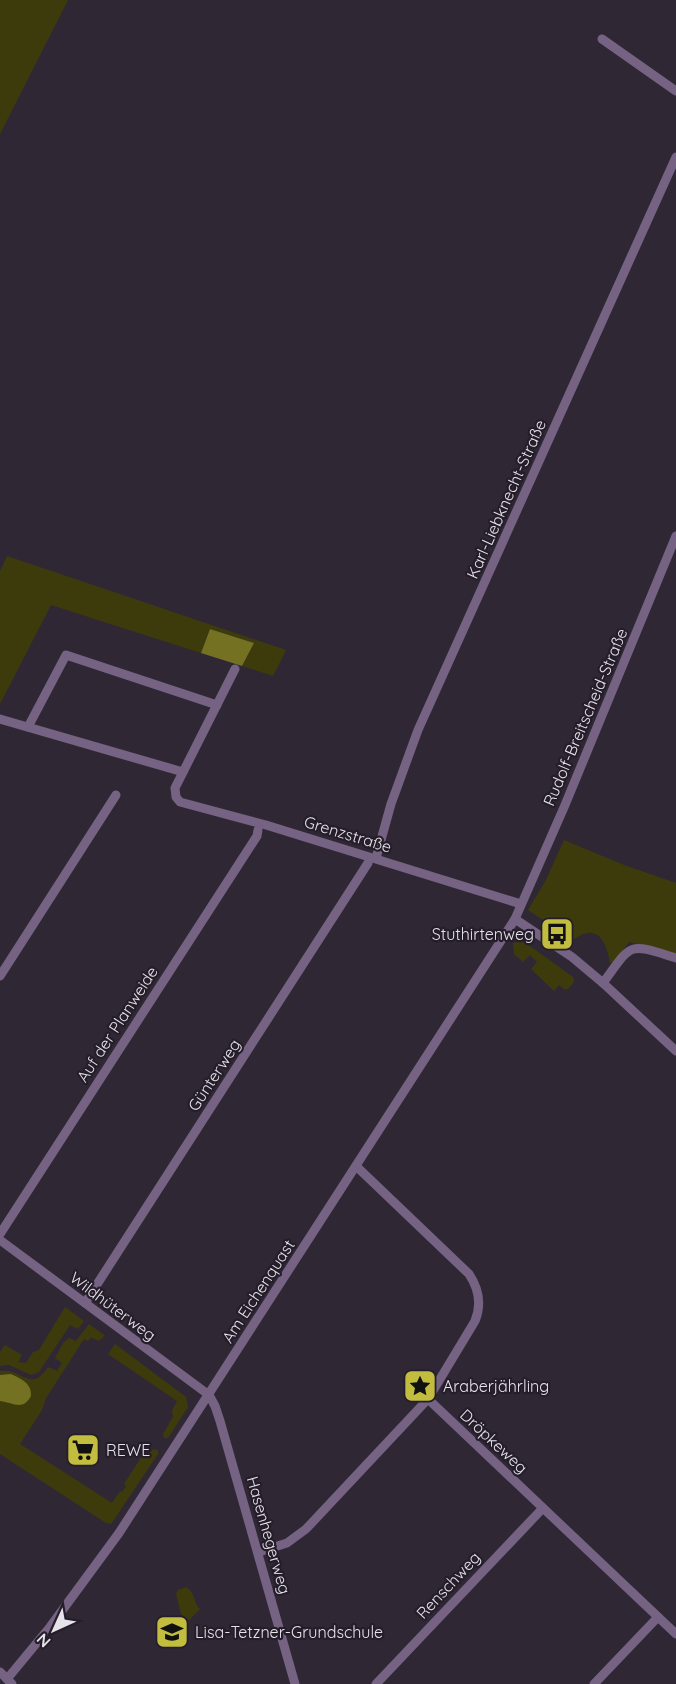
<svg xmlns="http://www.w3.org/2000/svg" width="676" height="1684" viewBox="0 0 676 1684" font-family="Quicksand,sans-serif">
	<rect width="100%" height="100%" fill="#2f2834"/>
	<g fill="#3d3b0c">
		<path d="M0,0H68L0,134Z"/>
		<path d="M7,556L286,650L273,676L242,666L254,643L210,629L201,653L51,605L0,704V571Z"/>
		<path d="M564,840L624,865L676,883V954L629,942L614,962L610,963C606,940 597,922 573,940L528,910L546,880Z"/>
		<path d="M523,941L573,977L574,982L568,989H564L559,985L554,991L531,969L537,962L530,955L523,962L514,954L513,943Z"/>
		<path d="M65,1307L84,1321L78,1329L70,1325L39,1372L31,1375L9,1365L0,1366V1352L5,1345L22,1355L18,1362L26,1363L33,1352L39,1350Z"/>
		<path d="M89,1324L104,1335L103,1338L98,1341L91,1337L88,1341L84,1339L46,1398L42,1410L20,1444L112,1503L120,1491L122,1492L126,1486L124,1484L144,1453L148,1455L153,1449L158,1450V1454L111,1524L106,1523L0,1454V1371C23,1368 30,1394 48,1367L57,1371L62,1363L55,1358L63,1343L69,1338L76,1341Z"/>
		<path d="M115,1344L186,1397L188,1407L168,1438H164L163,1434L173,1417L172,1411L177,1401L108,1354Z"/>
		<path d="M186,1587C196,1593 193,1603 200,1609L189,1620L181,1614L176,1594L178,1590Z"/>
	</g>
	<g fill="#747123">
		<path d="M210,629L254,643L242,666L201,653Z"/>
		<path d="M11,1374C21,1379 32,1383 31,1396C23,1411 14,1403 0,1401V1375Z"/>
	</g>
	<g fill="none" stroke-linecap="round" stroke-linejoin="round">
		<g stroke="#766384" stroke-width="9">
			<path d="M602,39L676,91"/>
			<path d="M235,669L175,788L176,797L180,802L266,825L521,904"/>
			<path d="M0,719L183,772"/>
			<path d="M28,727L66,655L217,705"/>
			<path d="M376,858L391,804L418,730L676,157"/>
			<path d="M515,919L572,957L603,983L676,1051"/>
			<path d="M0,976L116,795"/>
			<path d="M603,983C633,942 627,943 676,958"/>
			<path d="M356,1166L469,1274C479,1289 482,1304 475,1321L428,1399L676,1634"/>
			<path d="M0,1234L257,836L258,830"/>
			<path d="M0,1240L209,1395L215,1406L220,1421L295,1684"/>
			<path d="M85,1303L368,863"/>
			<path d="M259,1552L287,1543L306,1529L428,1399"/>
			<path d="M0,1672L12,1684"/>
			<path d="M7,1679L50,1627L119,1533L515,919L565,805L676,536"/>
			<path d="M376,1684L543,1508"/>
			<path d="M594,1684L658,1617"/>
		</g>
	</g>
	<defs>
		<symbol id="bus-square" viewBox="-11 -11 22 22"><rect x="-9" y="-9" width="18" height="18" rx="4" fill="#c2bd3f" stroke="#251e2a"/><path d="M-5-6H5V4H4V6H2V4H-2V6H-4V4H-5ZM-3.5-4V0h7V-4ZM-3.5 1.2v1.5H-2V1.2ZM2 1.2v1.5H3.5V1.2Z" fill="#111"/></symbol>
		<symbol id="sight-square" viewBox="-11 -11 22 22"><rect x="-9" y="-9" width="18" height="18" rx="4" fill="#c2bd3f" stroke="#251e2a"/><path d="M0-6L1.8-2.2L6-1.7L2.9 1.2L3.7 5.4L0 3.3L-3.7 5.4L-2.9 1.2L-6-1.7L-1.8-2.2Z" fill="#111"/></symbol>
		<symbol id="supermarket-square" viewBox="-11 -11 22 22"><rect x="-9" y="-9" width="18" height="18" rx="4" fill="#c2bd3f" stroke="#251e2a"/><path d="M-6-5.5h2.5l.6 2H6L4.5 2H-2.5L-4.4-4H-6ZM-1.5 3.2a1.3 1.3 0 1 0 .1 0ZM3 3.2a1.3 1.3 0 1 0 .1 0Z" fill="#111"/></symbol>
		<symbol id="school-square" viewBox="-11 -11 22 22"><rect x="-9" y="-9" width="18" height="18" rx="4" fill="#c2bd3f" stroke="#251e2a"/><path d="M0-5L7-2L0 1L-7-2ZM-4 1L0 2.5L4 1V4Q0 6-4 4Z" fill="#111"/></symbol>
	</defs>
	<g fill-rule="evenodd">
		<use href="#bus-square" x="538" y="915" width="38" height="38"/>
		<use href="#sight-square" x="401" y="1367" width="38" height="38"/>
		<use href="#supermarket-square" x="64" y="1431" width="38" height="38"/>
		<use href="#school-square" x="153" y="1613" width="38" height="38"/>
	</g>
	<g text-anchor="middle" stroke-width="4.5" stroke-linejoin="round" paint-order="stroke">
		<g font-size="16" fill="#e6e2ea" stroke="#251e2a">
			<text transform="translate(506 499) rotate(-66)" y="6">Karl-Liebknecht-Straße</text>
			<text transform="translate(585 717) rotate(-67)" y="6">Rudolf-Breitscheid-Straße</text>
			<text transform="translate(348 834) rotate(17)" y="6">Grenzstraße</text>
			<text transform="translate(117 1024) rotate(-57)" y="6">Auf der Planweide</text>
			<text transform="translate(214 1075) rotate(-57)" y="6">Günterweg</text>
			<text transform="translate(258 1291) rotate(-57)" y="6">Am Eichenquast</text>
			<text transform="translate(113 1306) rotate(37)" y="6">Wildhüterweg</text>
			<text transform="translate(494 1441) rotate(43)" y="6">Dröpkeweg</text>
			<text transform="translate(269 1535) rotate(74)" y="6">Hasenhegerweg</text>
			<text transform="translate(448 1585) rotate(-47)" y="6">Renschweg</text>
		</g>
		<g font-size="16" fill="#e6e2ea" stroke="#251e2a" text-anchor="start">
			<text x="534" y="940" text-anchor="end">Stuthirtenweg</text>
			<text x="443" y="1392">Araberjährling</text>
			<text x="106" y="1456">REWE</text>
			<text x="195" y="1638">Lisa-Tetzner-Grundschule</text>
		</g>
	</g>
	<g transform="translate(54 1630) rotate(225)" stroke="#251e2a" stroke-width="4.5" paint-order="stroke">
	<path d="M0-4.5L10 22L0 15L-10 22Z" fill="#e6e2ea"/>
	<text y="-9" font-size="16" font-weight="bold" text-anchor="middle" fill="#e6e2ea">N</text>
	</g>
</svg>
